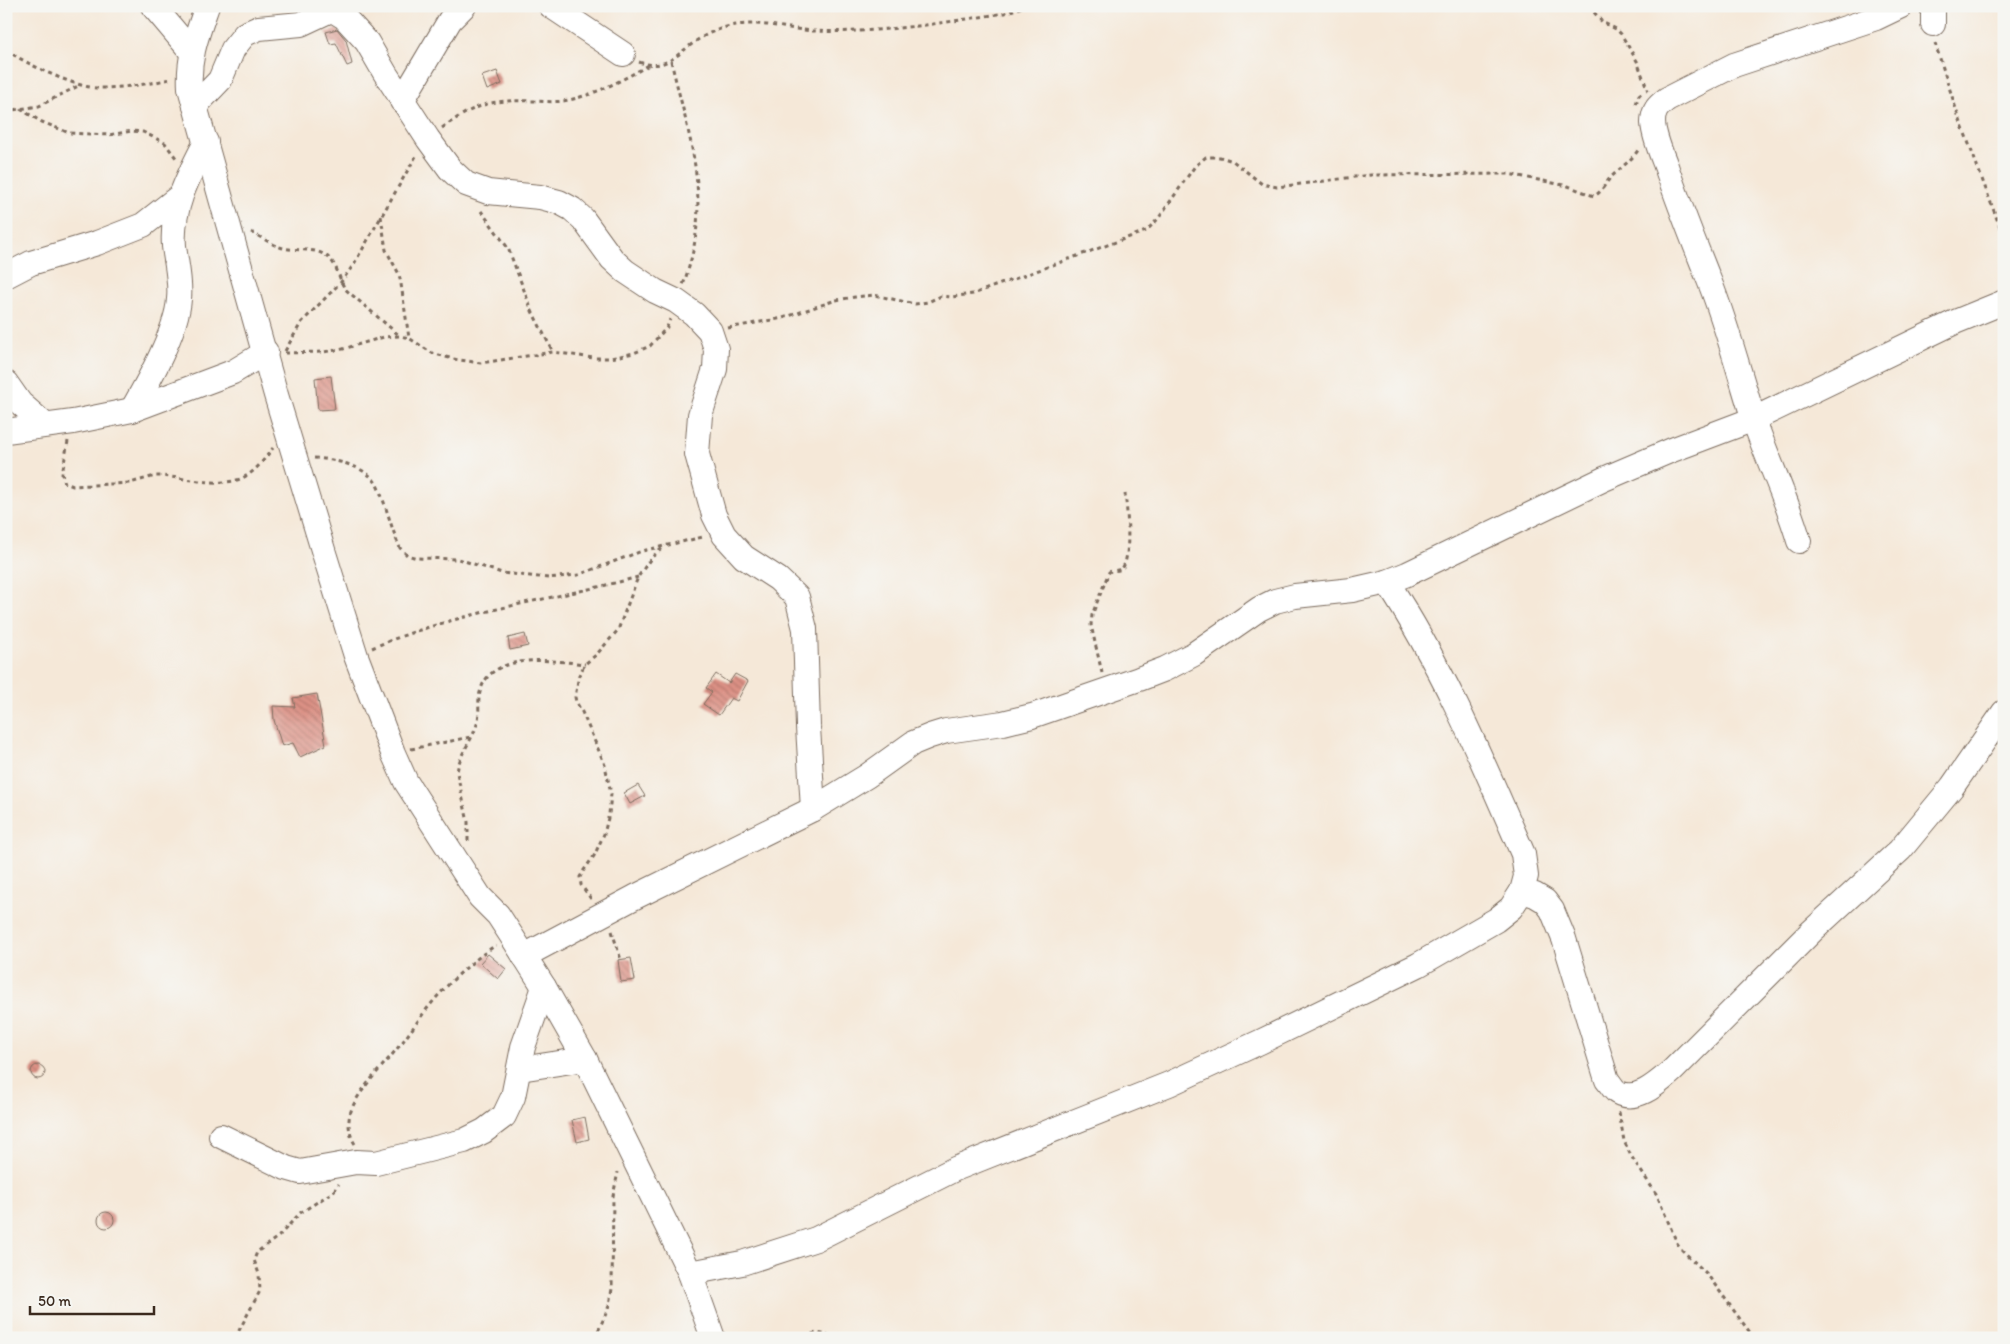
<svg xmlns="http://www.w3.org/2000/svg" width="2010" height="1344" viewBox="0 0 2010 1344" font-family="Itim,sans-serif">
	<defs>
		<pattern id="building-back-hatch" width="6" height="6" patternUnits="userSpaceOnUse" patternTransform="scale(1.25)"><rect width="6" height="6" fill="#dc9185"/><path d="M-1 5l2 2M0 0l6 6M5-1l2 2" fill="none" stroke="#b4776c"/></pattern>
	</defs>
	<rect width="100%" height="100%" fill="#f6f6f2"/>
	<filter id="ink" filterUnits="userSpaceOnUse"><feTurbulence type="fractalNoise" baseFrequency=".02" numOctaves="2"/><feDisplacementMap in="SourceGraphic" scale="10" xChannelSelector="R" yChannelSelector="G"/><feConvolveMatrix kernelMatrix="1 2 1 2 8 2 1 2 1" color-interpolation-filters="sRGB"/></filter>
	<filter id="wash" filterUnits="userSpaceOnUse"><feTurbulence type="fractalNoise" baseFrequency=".0096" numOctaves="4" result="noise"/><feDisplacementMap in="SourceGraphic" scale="20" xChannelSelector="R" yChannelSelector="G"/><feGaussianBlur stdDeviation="1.12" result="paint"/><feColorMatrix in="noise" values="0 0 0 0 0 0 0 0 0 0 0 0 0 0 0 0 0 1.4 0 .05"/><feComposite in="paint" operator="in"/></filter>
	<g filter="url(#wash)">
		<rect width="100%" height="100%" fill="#f5e8d8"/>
		<g id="blocks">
			<g fill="url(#building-back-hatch)">
				<path d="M337,29L346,40L352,64L347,66L336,43L330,44L326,32Z"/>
				<path d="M497,71L502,84L487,90L482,76Z"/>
				<path d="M331,376L335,409L318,410L315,378Z"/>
				<path d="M525,634L528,646L510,650L508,638Z"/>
				<path d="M716,674L729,683L735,674L748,681L737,701L731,698L719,715L703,704L712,692L706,688Z"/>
				<path d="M317,694L326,745L300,757L293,743L282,746L274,720L273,706L295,707L293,698Z"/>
				<path d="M638,785L645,796L630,804L624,793Z"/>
				<path d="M488,954L506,969L498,979L480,963Z"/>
				<path d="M631,958L635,980L621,982L618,960Z"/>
				<circle cx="38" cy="1072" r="7"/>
				<path d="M585,1117L589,1139L577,1142L572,1120Z"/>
				<circle cx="106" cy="1220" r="8"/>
			</g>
		</g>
	</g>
	<g filter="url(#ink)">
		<use href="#blocks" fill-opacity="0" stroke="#7c6c5f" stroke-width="1"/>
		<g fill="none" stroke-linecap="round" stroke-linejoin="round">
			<defs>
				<g id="minor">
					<path d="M153,6L191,51"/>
					<path d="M207,6C197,35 188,57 190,88L276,395L323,550L356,656L393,753L406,782L480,897L498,915L511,935L544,987L585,1059L690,1273L713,1338"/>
					<path d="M326,6L344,17L367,42L385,73L428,139L450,169L466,184L488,192L540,197L559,202L572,209L583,219L612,259L625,271L655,291L676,301L694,314L710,331L716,349L715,369L700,415L697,454L714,515L724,535L744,557L778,579L797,597L805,629L808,727L813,809"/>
					<path d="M551,6L623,54"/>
					<path d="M1933,24V6"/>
					<path d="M402,101L450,20L464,6"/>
					<path d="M195,106L220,80L233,49L245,34L259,28L301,24L331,10"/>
					<path d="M6,276L31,263L97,243L143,225L180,196"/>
					<path d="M6,383L20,403L44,424"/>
					<path d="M132,410C148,382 177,331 179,299C181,281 176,263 174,246C171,207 189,175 206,142"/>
					<path d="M6,431L73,422L132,410L233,372L266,352"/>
					<path d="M1799,541C1787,499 1768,461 1754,420C1739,373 1727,325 1709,280C1694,242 1679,205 1666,166C1661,153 1654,137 1653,123C1653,110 1658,106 1667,99L1734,65L1876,18L1901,6"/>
					<path d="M1522,891L1535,895L1545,901L1552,910L1564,939L1607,1080C1610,1083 1613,1089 1617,1092C1637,1104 1660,1081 1673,1070L1812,931L1900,850L1952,787L2004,712"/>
					<path d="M524,956L635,897L813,809L867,776L913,743L930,736L946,731L1003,723L1032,716L1139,679L1165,669L1194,654L1259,609L1275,601L1295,596L1352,590L1387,582L1407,574L1604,479L1672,450L1754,419L1955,322L2004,302"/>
					<path d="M520,1069L585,1059"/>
					<path d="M221,1136L286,1168L300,1172L356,1162L376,1163L464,1141L484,1131L504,1116L513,1097L523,1047L544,987"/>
					<path d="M690,1273L742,1263L816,1239L955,1169L1169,1084L1260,1042L1418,965L1496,920L1511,908L1522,891L1526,876L1523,854C1482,760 1443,667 1387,582"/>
				</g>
			</defs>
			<use href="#minor" stroke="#7c6c5f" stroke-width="26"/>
			<g stroke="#7c6c5f" stroke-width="3" stroke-dasharray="4 4" stroke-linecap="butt">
				<path d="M1589,6L1602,22L1616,29L1621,34L1637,61L1648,91"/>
				<path d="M1935,43L1957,112L2004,238"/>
				<path d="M6,50C27,64 77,89 101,88C124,88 148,84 170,79"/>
				<path d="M671,61C690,141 714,202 683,285"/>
				<path d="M639,62C666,71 676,55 696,41C706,34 718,29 730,26C758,20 786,29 813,31C877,34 942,23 1005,13L1025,6"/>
				<path d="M1636,104L1639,95L1644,91"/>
				<path d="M20,109L42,122L69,133L109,135L132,131L143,132L165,143L176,158"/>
				<path d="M6,111L39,106L80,85"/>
				<path d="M442,128C475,105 490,99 531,101C543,101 556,103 569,100C597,94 624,79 649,65"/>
				<path d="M481,211L508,248L532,311L553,352"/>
				<path d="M381,216L386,250L399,274L401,284L409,338"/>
				<path d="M251,232C261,237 272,245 283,248C298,252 316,246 329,258C338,267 339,279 345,289L400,336"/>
				<path d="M728,328L783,318L836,300L855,297L874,295L915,304L928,302L941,296L951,297L973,294L1146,231L1158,219L1195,166L1206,157H1220L1233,161L1262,184L1277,187L1371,175L1509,174L1568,186L1594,196C1602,192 1605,184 1610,178C1620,168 1631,161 1639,149"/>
				<path d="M285,351L301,323L341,282L354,264L416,156"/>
				<path d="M285,353L323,352L343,349L384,337L400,336L409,338L432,353L453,359L481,363L553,352L593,358H611L634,353L650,346L667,327L670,319"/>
				<path d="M68,441L62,474L65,483L73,486L130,483L155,476H162C186,478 226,489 246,476C257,470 265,458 273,448"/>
				<path d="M314,458C333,459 368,466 377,485C386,504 391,528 400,548L407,555L417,558L458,559L502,573L548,578L578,575L642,551L703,537"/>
				<path d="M372,648C457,611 549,601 638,577"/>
				<path d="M1102,673L1091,625L1092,615L1109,572C1112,570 1118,571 1121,569C1132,562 1127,506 1125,494"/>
				<path d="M411,749L471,737"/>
				<path d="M468,841V822L457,773C459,752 474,740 478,720C480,710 477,700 481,689C493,651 555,661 585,664"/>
				<path d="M591,899L581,885L580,877L584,870L594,856L604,834L609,814L611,794L605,765L582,712L576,702L575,697L579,675L585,664L597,654L618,630L638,577L651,558L665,546"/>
				<path d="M612,931L621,960"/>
				<path d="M1619,1112L1624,1141L1631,1156L1657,1195L1677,1243L1682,1250L1707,1274L1754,1338"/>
				<path d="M355,1144C349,1135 347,1121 351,1111C357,1092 383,1066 396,1050C407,1037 416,1023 426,1010C446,985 469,963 496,945"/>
				<path d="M235,1338L260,1291L259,1274L254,1260L257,1252L279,1236L300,1213L333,1192L339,1184"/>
				<path d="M595,1338L608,1309L612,1289L613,1196L618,1172"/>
				<path d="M788,1338L817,1333L842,1338"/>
			</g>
			<use href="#minor" stroke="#fff" stroke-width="24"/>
		</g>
	</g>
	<rect width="2010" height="1344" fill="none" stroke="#f6f6f2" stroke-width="25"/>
	<path d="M30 1306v8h124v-8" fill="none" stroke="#3b2a1e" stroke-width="2.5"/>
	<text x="38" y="1306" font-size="15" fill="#3b2a1e" stroke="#f6f6f2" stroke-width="4" paint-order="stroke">50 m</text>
</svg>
